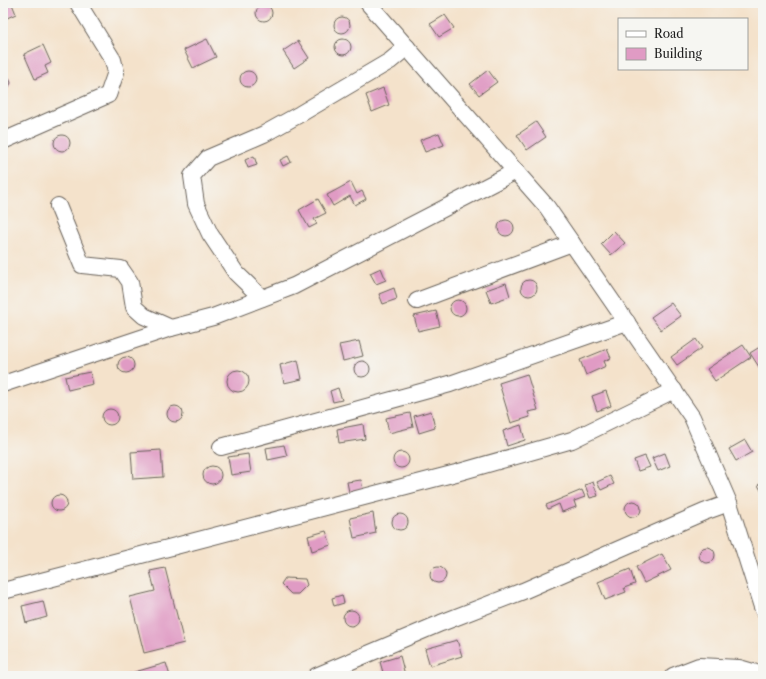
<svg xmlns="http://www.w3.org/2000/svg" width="766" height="679" viewBox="0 0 766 679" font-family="'Libre Caslon Text',serif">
	<rect width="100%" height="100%" fill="#f6f6f2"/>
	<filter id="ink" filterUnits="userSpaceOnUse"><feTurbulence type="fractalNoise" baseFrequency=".025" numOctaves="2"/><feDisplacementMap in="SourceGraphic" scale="8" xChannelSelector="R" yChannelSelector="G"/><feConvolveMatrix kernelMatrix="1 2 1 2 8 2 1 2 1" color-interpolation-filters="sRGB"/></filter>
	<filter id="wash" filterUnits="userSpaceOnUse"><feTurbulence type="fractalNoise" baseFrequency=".012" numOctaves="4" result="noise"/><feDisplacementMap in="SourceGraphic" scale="16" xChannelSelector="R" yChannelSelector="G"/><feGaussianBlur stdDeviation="0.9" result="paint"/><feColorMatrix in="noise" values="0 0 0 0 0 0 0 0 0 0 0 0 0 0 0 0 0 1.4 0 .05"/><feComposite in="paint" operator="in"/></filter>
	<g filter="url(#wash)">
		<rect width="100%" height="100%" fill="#f4e2cb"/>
		<g id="blocks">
			<g fill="#e09bc4">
				<path d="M3,3H15L12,4L16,14L7,18L3,9Z"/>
				<circle cx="264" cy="13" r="8"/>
				<path d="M445,15L454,28L439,37L430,24Z"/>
				<circle cx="342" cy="25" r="8"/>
				<path d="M207,39L216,57L193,68L184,50Z"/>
				<circle cx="343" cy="47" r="8"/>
				<path d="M298,41L309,58L294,68L283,51Z"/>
				<path d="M43,45L51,63L45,66L48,73L35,79L24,54Z"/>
				<path d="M488,70L497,82L479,95L470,84Z"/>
				<circle cx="248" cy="79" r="8"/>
				<path d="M3,75L9,78L11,83L8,88L3,91Z"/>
				<path d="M383,88L389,105L372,112L366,95Z"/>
				<path d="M536,122L546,137L527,150L517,135Z"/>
				<path d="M439,133L444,145L425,152L420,140Z"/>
				<circle cx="62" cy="143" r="8"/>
				<path d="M254,156L257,165L248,168L245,160Z"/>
				<path d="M288,156L291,162L283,166L280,160Z"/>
				<path d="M351,182L357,194L362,191L366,199L355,205L350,196L333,206L327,195Z"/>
				<path d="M318,199L326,213L314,219L317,224L309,228L299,210Z"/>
				<circle cx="506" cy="228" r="8"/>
				<path d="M614,231L625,243L611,255L601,244Z"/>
				<path d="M381,268L386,280L376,284L370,273Z"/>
				<circle cx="529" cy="288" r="8"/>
				<path d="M506,283L510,296L491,303L486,290Z"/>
				<path d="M394,288L397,299L383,304L379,294Z"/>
				<circle cx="458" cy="308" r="8"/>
				<path d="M671,303L681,316L661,330L651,317Z"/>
				<path d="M436,311L440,326L418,331L414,316Z"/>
				<path d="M696,339L702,348L677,365L671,357Z"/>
				<path d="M359,341L363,356L343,361L339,345Z"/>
				<path d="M743,345L751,357L715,381L707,369Z"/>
				<path d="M763,345V369L761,370L750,353Z"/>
				<path d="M607,349L611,358L604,361L606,366L586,375L580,360Z"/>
				<circle cx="126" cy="365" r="8"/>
				<path d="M298,360L302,379L284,383L280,365Z"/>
				<circle cx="362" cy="369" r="8"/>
				<circle cx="238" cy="381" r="11"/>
				<path d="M90,372L93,384L68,390L65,377Z"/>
				<path d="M527,374L538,410L528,412L530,417L511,423L499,383Z"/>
				<path d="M338,388L342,400L333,402L330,391Z"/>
				<path d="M606,391L611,406L597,411L592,396Z"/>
				<circle cx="175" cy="414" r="8"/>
				<circle cx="110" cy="417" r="8"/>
				<path d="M431,411L435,428L419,433L414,416Z"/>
				<path d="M410,413L413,427L389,433L386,418Z"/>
				<path d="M363,424L365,439L339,443L337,429Z"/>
				<path d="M521,425L525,440L507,446L503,431Z"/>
				<path d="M745,440L752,452L736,461L729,449Z"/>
				<path d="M284,445L287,456L268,460L266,448Z"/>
				<path d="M161,450L163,477L133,479L131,452Z"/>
				<circle cx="401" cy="460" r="8"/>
				<path d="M665,453L670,466L658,471L652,458Z"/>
				<path d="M248,454L251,472L231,475L228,457Z"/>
				<path d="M645,456L650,467L638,471L634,460Z"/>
				<circle cx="212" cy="475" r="9"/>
				<path d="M610,476L614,484L601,490L597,482Z"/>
				<path d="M361,480L363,490L349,492L347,482Z"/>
				<path d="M593,482L598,496L590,498L585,485Z"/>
				<path d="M763,482V494L758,485Z"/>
				<path d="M582,490L585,497L574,501L576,507L562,512L559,504L548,509L546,505Z"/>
				<circle cx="59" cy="503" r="8"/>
				<circle cx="633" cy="509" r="8"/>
				<path d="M373,513L376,533L354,538L350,518Z"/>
				<circle cx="400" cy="522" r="8"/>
				<path d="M326,531L331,545L312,551L308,536Z"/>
				<circle cx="707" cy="555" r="8"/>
				<path d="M662,554L671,570L644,583L636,567Z"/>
				<circle cx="438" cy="575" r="8"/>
				<path d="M165,568L184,643L144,653L130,597L155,591L150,571Z"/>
				<path d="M630,569L635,584L624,588L626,592L605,600L598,582Z"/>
				<path d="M285,578L305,579L307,585L298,594H291L281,584Z"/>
				<path d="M342,595L344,603L334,606L332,598Z"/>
				<path d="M43,601L47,617L26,623L22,606Z"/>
				<circle cx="351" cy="618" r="8"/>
				<path d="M457,640L462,656L430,666L425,649Z"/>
				<path d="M400,656L405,675L384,676L380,662Z"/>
				<path d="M166,663L170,676H121Z"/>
			</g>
		</g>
	</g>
	<g filter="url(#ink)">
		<use href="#blocks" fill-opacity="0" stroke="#686159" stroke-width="1"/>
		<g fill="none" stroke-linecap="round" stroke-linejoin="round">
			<defs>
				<g id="minor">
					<path d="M368,3L547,207L692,417L729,503L763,610"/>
					<path d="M3,141L108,95L116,72L113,60L78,3"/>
					<path d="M58,206L82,265L121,269L130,282L134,307L144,316L171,328L213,317L294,286L516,171"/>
					<path d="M262,298L236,273L210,234L196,204L192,176L208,158L264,134L300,114L390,61L407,47"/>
					<path d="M417,301L572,243"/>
					<path d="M3,384L171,328"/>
					<path d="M221,447L450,384L627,322"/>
					<path d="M3,591L456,473L572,440L674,390"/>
					<path d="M316,676L441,623L523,591L704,512L729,503"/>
					<path d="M673,676L699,666L739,668L763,675"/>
				</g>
			</defs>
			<use href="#minor" stroke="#686159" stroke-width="18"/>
			<use href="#minor" stroke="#fff" stroke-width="16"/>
		</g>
	</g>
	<rect width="766" height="679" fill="none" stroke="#f6f6f2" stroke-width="16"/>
	<rect x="618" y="18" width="130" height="52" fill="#f6f6f2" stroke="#9f9f9c"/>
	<rect x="626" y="31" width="20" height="6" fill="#ffffff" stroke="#9f9f9c"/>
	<text x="654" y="38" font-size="12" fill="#1c1c1c">Road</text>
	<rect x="626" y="48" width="20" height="12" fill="#e09bc4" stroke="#9f9f9c"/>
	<text x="654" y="58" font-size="12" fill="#1c1c1c">Building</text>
</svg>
